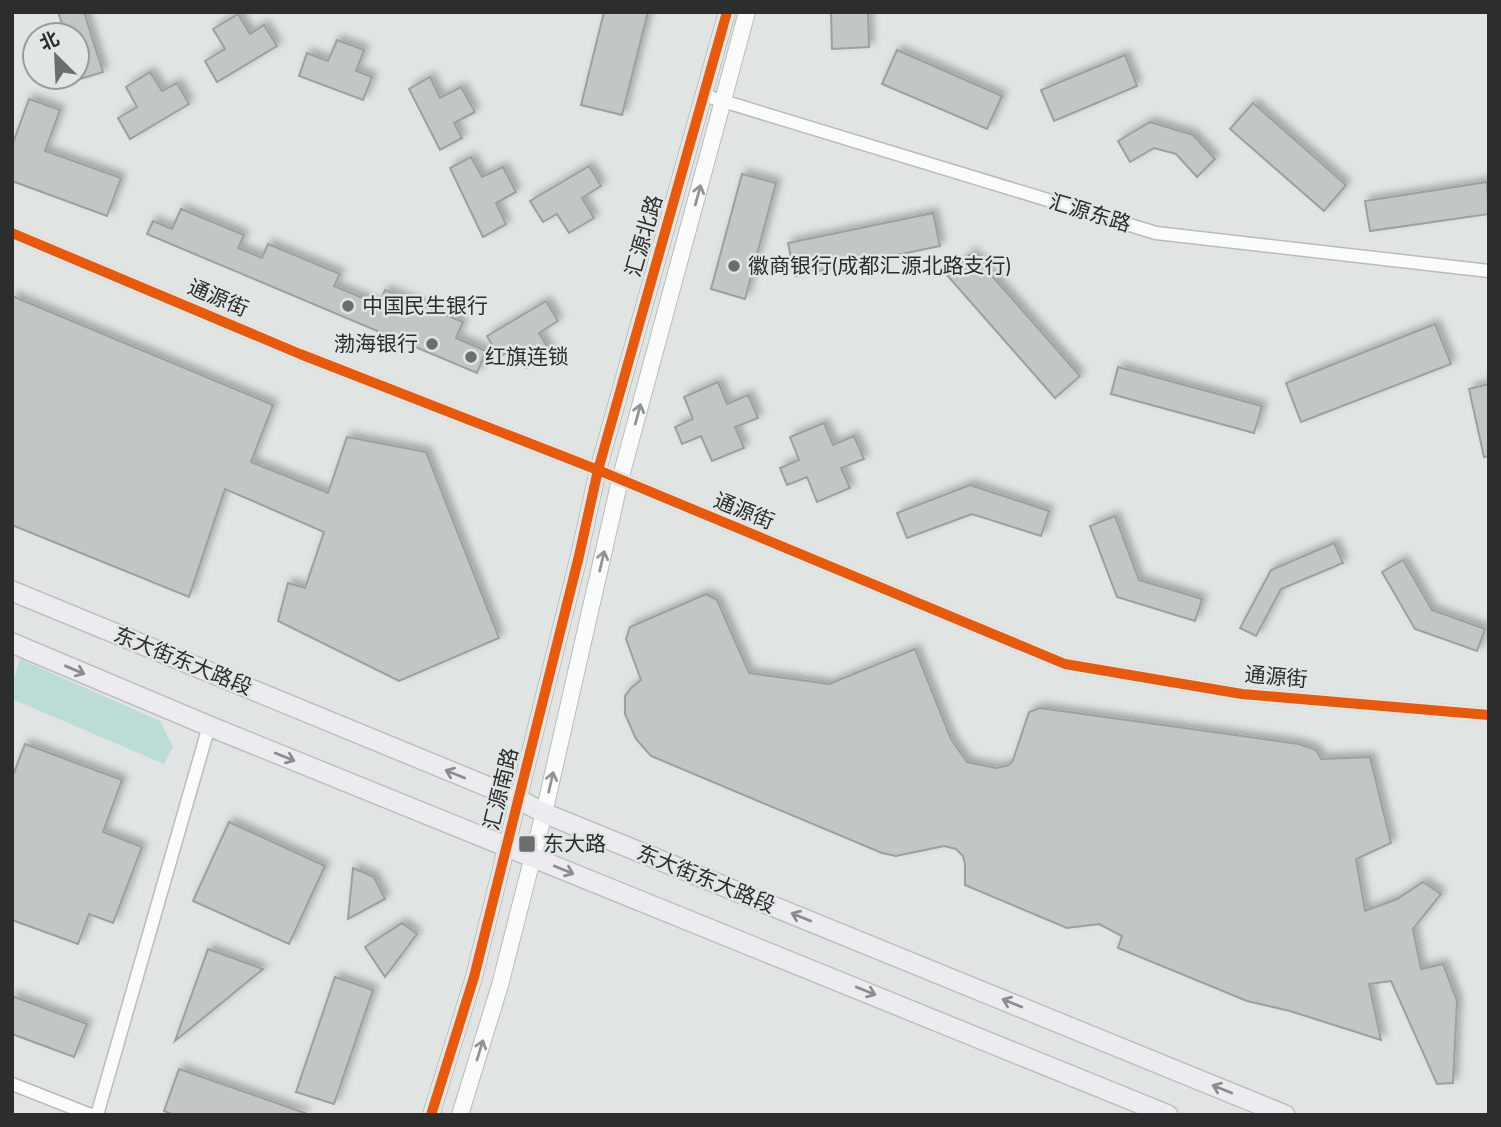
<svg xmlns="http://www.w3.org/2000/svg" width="1501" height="1127" viewBox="0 0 1501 1127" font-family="'Titillium Web','Noto Sans SC',sans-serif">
	<defs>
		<filter id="shadow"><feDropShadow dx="4.5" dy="-4.5" stdDeviation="3.5" flood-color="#0004"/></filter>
	</defs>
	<rect width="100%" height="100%" fill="#e0e5e4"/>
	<path fill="#bbdcd7" d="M20,659L160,721L173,747L164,764L12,699V686Z"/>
	<g fill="#c2c6c5" stroke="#9ca09f" stroke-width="2" filter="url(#shadow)">
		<path d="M58,12H84L103,72L80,79L77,69V35H66Z"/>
		<path d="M604,12H648L622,115L581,105Z"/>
		<path d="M831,12H868L869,47L832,49Z"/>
		<path d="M238,14L250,34L264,25L277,46L217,82L205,61L225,49L213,29Z"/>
		<path d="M337,40L364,50L356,71L372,77L363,100L299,76L307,53L328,61Z"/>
		<path d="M897,50L1002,96L987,129L882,84Z"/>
		<path d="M1125,55L1137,86L1054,121L1041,90Z"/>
		<path d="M150,72L162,91L177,83L189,104L130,139L118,118L137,107L126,87Z"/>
		<path d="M430,77L440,98L461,87L475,112L454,123L462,138L440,150L409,89Z"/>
		<path d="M29,99L60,110L45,151L121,178L107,216L12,181V146Z"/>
		<path d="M1253,103L1346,185L1324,211L1230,129Z"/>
		<path d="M1150,122L1193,135L1215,159L1197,177L1176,154L1154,148L1130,162L1118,141Z"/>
		<path d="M471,157L482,177L503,167L516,192L496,203L506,224L483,237L450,168Z"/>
		<path d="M589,166L601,186L582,198L594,218L569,233L557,214L543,222L530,201Z"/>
		<path d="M742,174L776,183L745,299L711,289Z"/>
		<path d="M1487,182L1489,214L1370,231L1365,201Z"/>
		<path d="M181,209L244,235L238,248L262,258L268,244L340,274L334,286L379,305L385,290L463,322L456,338L486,351L477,373L147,234L153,221L172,229Z"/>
		<path d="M933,213L940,246L795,276L788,243Z"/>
		<path d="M972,253L1080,376L1055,398L947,275Z"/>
		<path d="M12,296L273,405L251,462L328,493L347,437L426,452L499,638L399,681L278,621L288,583L305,588L324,532L225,489L189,597L12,525Z"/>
		<path d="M546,301L558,321L539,333L551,353L526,368L514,349L499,357L487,336Z"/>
		<path d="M1435,324L1451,364L1301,422L1286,383Z"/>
		<path d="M1118,367L1262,406L1254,433L1111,394Z"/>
		<path d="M718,382L727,404L748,395L758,418L735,427L744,448L712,461L701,436L682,444L675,427L693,419L684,397Z"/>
		<path d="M1489,384V456L1484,457L1469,389Z"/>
		<path d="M824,423L833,445L854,436L864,459L841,468L850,488L817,502L807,477L787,485L780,468L799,460L790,437Z"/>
		<path d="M970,485L1049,511L1041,536L972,514L907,538L897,513Z"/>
		<path d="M1115,516L1139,580L1202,599L1195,621L1117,597L1090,526Z"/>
		<path d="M1334,543L1343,563L1281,589L1256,636L1240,628L1271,570Z"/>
		<path d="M1403,560L1432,610L1485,629L1477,651L1415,629L1382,572Z"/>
		<path d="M706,594L717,600L749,673L829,684L915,649L951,739L967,762L996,768L1009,765L1013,760L1029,712L1040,708L1299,744L1316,750L1321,759L1370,757L1391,843L1356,859L1365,911L1397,899L1423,882L1441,894L1413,929L1421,969L1443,964L1457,1001L1453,1083L1437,1084L1391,981L1369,984L1381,1040L1290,1011L1247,1001L1118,948L1122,936L1099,924L1067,928L965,885V864L963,856L956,849L944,846L896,856L882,853L651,756L636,739L625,714V696L631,688L641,680L626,639L630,627Z"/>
		<path d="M25,744L122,780L103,832L142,847L113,923L89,914L78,944L12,920V778Z"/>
		<path d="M229,822L325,866L289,944L193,901Z"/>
		<path d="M353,868L374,877L385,899L348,919Z"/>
		<path d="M402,923L417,934L385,977L365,947Z"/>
		<path d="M208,949L263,969L175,1041Z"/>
		<path d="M335,977L373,990L334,1104L296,1092Z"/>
		<path d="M12,996L87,1024L74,1057L12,1034Z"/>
		<path d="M179,1069L305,1113V1115H174L164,1111Z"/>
	</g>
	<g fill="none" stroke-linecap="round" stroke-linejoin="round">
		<defs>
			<g id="minor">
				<path d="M703,95L1156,233L1489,271"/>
				<path d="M12,233L300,354L598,470L1065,664L1242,694L1489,715"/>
				<path d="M12,1084L91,1115"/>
				<path d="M97,1115L209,726"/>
			</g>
			<g id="tertiary">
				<path d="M431,1115L474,977L579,556L598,470L727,12"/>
				<path d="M460,1115L500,985L544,813L620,480L747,12"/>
			</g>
			<g id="primary">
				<path d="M12,591L518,799L544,813L1285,1115"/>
				<path d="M12,643L209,726L1168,1115"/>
			</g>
		</defs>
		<use href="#minor" stroke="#b8bcbb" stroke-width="15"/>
		<use href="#tertiary" stroke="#b8bcbb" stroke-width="18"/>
		<use href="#primary" stroke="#bec0c0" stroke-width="22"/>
		<use href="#minor" stroke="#fafbfb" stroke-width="12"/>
		<use href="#tertiary" stroke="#fafbfb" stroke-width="16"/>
		<use href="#primary" stroke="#eeebf0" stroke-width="19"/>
		<defs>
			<g id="cycleway">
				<path d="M12,233L300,354L598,470L1065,664L1242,694L1489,715"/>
				<path d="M431,1115L474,977L579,556L598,470L727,12"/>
			</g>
		</defs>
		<use href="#cycleway" stroke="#dfe6e5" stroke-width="15"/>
		<use href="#cycleway" stroke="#e8590c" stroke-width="10"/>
	</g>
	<defs><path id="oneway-shaft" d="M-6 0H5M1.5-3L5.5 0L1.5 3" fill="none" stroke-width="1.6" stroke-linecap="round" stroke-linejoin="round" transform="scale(1.75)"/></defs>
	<g stroke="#929494">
		<use href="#oneway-shaft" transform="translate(698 195) rotate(-75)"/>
		<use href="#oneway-shaft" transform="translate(638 414) rotate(-75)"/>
		<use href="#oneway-shaft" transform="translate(602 561) rotate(-77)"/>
		<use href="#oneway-shaft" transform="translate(551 782) rotate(-77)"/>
		<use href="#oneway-shaft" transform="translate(480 1050) rotate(-73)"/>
	</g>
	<g stroke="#8c8c8e">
		<use href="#oneway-shaft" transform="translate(75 670) rotate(23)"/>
		<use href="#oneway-shaft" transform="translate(285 757) rotate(22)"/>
		<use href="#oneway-shaft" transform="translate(455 774) rotate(-158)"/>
		<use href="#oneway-shaft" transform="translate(564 870) rotate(22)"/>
		<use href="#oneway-shaft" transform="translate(801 917) rotate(-158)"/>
		<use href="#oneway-shaft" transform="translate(866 991) rotate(22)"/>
		<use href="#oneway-shaft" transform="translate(1012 1003) rotate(-158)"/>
		<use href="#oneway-shaft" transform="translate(1222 1089) rotate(-158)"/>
	</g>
	<g fill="#6a6e6d" stroke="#dfe6e5" stroke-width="2.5">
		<circle cx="734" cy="266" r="7"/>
		<circle cx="348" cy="306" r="7"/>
		<circle cx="432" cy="344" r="7"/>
		<circle cx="471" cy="357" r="7"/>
		<rect x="518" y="835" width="18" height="18" rx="3.5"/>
	</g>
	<g text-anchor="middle" stroke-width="5" stroke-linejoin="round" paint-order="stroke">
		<g font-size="21" fill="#2b2e2d" stroke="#dfe6e5">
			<text transform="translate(1090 213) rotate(17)" y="7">汇源东路</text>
			<text transform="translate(644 236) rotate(-74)" y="7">汇源北路</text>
			<text transform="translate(218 298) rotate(23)" y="7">通源街</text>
			<text transform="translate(744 511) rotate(22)" y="7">通源街</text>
			<text transform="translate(183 661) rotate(22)" y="7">东大街东大路段</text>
			<text transform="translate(1276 677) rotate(5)" y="7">通源街</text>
			<text transform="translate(501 789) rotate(-76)" y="7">汇源南路</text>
			<text transform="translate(706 879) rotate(22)" y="7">东大街东大路段</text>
		</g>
		<g font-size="21" fill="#2b2e2d" stroke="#dfe6e5" text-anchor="start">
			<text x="748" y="273">徽商银行(成都汇源北路支行)</text>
			<text x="362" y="313">中国民生银行</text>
			<text x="418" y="351" text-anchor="end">渤海银行</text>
			<text x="485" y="364">红旗连锁</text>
			<text x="543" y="851">东大路</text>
		</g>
	</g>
	<rect width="1501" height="1127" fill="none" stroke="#2b2e2d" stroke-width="28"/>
	<g transform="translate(56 56) rotate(336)"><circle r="33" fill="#dfe6e5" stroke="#979c9b" stroke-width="2"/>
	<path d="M0-5L12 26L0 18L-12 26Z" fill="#6a6e6d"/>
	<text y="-10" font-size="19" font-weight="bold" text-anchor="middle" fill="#2b2e2d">北</text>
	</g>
</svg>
